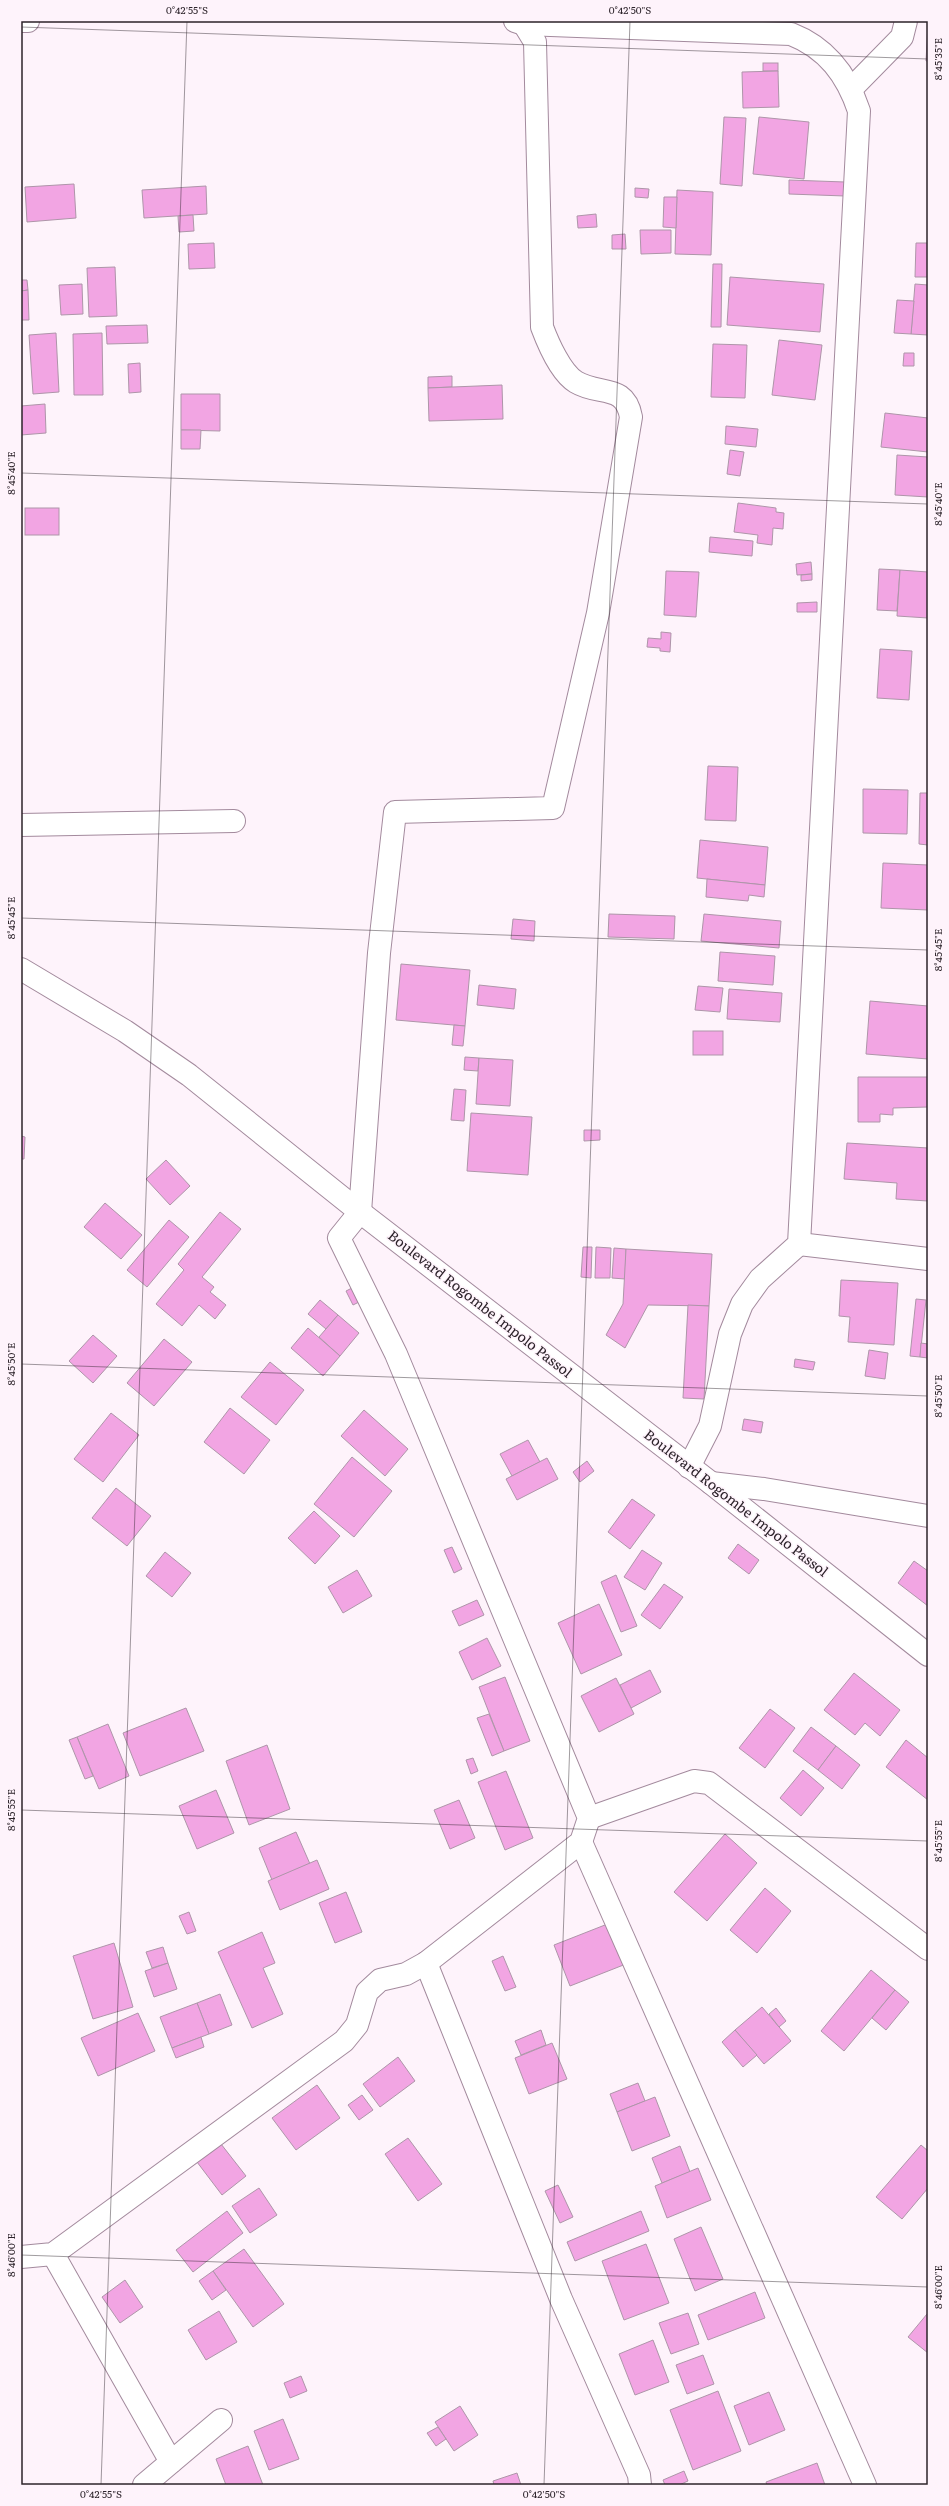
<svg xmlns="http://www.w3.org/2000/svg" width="949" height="2506" viewBox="0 0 949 2506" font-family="Literata,serif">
	<rect width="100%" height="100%" fill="#fef3fb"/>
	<g fill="#f2a5e3" stroke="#ae95a9">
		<path d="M928,24V61H926Z"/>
		<rect x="763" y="63" width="15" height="8"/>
		<path d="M778,71L779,107L743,108L742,72Z"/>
		<path d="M724,117L746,118L742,186L720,184Z"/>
		<path d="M759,117L809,122L804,179L753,174Z"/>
		<path d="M789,180L845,182V196L789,194Z"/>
		<path d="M74,184L76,218L27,222L25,187Z"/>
		<path d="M206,186L207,214L144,218L142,190Z"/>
		<path d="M635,188L649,189L648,198L635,197Z"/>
		<path d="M677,190L713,192L711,255L675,254Z"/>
		<path d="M664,197H677L676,228L663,227Z"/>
		<path d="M596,214L597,227L578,228L577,216Z"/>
		<path d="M193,215L194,231L179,232L178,216Z"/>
		<path d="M640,230H671V253L641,254Z"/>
		<path d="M625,234L626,249H612V235Z"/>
		<path d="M214,243L215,268L189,269L188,244Z"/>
		<path d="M916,243H928V277H915Z"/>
		<path d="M713,264H722L721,327H711Z"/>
		<path d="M115,267L117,316L89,317L87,268Z"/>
		<path d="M730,277L824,284L820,332L727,325Z"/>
		<path d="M21,280H27L28,290L21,291Z"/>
		<path d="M82,284L83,314L61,315L59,285Z"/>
		<path d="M915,284L928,285V335L911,334Z"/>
		<path d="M28,290L29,320H21V291Z"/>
		<path d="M897,300L914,301L911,334L894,333Z"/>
		<path d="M147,325L148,343L107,344L106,326Z"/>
		<path d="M56,333L59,392L33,394L29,335Z"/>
		<path d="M102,333L103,395H74L73,334Z"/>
		<path d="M779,340L822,345L815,400L772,395Z"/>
		<path d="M713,344L747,345L745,398L711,397Z"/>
		<path d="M904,353H914V366H903Z"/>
		<path d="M140,363L141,392L129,393L128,364Z"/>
		<path d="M452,376V387L428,388V377Z"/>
		<path d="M502,385L503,419L429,421L428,388Z"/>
		<path d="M181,394H220V431L181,430Z"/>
		<path d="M45,404L46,433L21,435V406Z"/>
		<path d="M885,413L928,418V452L881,447Z"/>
		<path d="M726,426L758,429L756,447L725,444Z"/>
		<path d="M181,430H201L200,449H181Z"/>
		<path d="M730,450L744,452L740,476L727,474Z"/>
		<path d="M897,455L928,457V497L895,495Z"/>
		<path d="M738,503L776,508V512L784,513L783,529L773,528L772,545L757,543L758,535L734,532Z"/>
		<rect x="25" y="508" width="34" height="27"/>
		<path d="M710,537L753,541L752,556L709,552Z"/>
		<path d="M811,562L812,574L797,575L796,564Z"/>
		<path d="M879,569L900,570L897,611L877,610Z"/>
		<path d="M900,570L928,572V618L897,616Z"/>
		<path d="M666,571L699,572L696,617L664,615Z"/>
		<path d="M812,574V580L801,581V575Z"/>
		<path d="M817,602V612H797V603Z"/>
		<path d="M661,632L671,633L670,652L660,651V648L647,647L648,638L661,639Z"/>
		<path d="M880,649L912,651L909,700L877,698Z"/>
		<path d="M708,766L738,767L736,821L705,820Z"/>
		<path d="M863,789L908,790L907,834L863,833Z"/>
		<path d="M920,793H928V845L919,844Z"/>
		<path d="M700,840L768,847L765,885L697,878Z"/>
		<path d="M883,863L928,865V910L881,908Z"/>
		<path d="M707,879L765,885L764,897L749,895L748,901L706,897Z"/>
		<path d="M609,914L675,916L674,939L608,937Z"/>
		<path d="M704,914L781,921L779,948L701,941Z"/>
		<path d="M513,919L535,921L534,941L511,939Z"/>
		<path d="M720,952L775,956L773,985L718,981Z"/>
		<path d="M401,964L470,970L465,1026L396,1020Z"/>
		<path d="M479,985L516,989L514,1009L477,1005Z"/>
		<path d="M698,986L723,988L720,1012L695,1010Z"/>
		<path d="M729,989L782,993L780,1022L727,1019Z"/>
		<path d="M870,1001L928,1006V1059L866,1054Z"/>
		<path d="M454,1025L465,1026L463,1046L452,1045Z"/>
		<rect x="693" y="1031" width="30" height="24"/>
		<path d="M465,1057L479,1058L478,1071L464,1070Z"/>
		<path d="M479,1058L513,1060L510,1106L476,1104Z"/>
		<path d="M858,1077H928V1107L893,1108V1115L880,1114V1122H858Z"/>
		<path d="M454,1089L466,1090L464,1121L451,1120Z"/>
		<path d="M471,1113L532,1117L528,1175L467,1171Z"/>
		<path d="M584,1130H600V1140L584,1141Z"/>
		<path d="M21,1136L25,1137L24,1159H21Z"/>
		<path d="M847,1143L928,1148V1201L896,1199L897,1183L844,1179Z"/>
		<path d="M166,1160L190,1186L170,1205L146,1179Z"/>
		<path d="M105,1203L142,1235L121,1259L84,1227Z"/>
		<path d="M220,1212L241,1229L202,1277L214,1287L210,1292L226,1305L215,1319L199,1305L182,1326L156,1304L184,1270L178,1264Z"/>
		<path d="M169,1220L189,1237L147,1287L127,1270Z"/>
		<path d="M583,1247H592L591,1278L581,1277Z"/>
		<path d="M596,1247L611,1248L610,1278H595Z"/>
		<path d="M614,1248L626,1249L625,1279L612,1278Z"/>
		<path d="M626,1249L712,1254L709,1306L648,1305L625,1348L606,1335L623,1304Z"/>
		<path d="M841,1280L898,1283L894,1345L848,1342L850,1317L839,1316Z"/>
		<path d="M354,1287L361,1301L353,1305L346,1291Z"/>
		<path d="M916,1299L926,1300L920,1357L910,1356Z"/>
		<path d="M320,1300L338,1315L326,1329L308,1314Z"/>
		<path d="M688,1305L709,1306L704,1399L683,1398Z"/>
		<path d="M338,1315L359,1333L340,1356L319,1337Z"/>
		<path d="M308,1328L340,1356L323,1376L291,1348Z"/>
		<path d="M93,1335L117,1356L93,1383L69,1361Z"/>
		<path d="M164,1339L192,1362L154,1406L127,1383Z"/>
		<path d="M921,1343L928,1344V1358L920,1357Z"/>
		<path d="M869,1350L888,1353L885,1379L865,1376Z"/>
		<path d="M795,1359L815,1362L813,1370L794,1367Z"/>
		<path d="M270,1362L304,1390L276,1425L241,1397Z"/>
		<path d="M230,1408L270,1440L244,1474L204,1442Z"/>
		<path d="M364,1410L408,1449L385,1476L341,1436Z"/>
		<path d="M111,1413L139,1435L103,1482L74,1459Z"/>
		<path d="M744,1419L763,1422L761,1433L742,1430Z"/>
		<path d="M528,1440L540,1462L512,1476L500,1454Z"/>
		<path d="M352,1457L392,1491L354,1537L314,1504Z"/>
		<path d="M547,1458L558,1479L517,1500L506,1479Z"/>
		<path d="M587,1461L594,1471L580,1482L573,1472Z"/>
		<path d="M116,1488L151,1516L127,1546L92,1518Z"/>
		<path d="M632,1499L655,1515L630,1549L608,1532Z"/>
		<path d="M314,1511L340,1536L315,1564L288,1538Z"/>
		<path d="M738,1544L759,1560L749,1574L728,1558Z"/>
		<path d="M452,1547L462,1569L454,1573L444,1550Z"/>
		<path d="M642,1550L662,1563L645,1590L624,1577Z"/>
		<path d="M165,1552L191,1573L172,1597L146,1576Z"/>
		<path d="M914,1561L928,1571V1606L898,1583Z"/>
		<path d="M357,1570L372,1596L343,1613L328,1587Z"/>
		<path d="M616,1575L637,1626L621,1632L601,1582Z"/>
		<path d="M664,1584L683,1597L660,1629L641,1615Z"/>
		<path d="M477,1600L484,1615L459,1626L452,1611Z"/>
		<path d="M599,1604L622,1655L581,1674L558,1623Z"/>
		<path d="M487,1638L501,1666L472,1680L459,1652Z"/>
		<path d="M650,1670L661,1692L631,1708L620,1685Z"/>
		<path d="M854,1673L900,1710L880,1736L865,1723L855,1735L824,1710Z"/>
		<path d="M505,1677L530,1741L504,1751L479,1687Z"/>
		<path d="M616,1678L634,1714L599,1732L581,1696Z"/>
		<path d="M186,1708L204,1751L140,1776L123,1733Z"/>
		<path d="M770,1709L795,1728L765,1768L739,1748Z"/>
		<path d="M489,1714L504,1751L492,1756L477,1718Z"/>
		<path d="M108,1724L129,1776L99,1789L77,1737Z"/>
		<path d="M811,1727L836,1746L818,1770L793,1751Z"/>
		<path d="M77,1737L93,1776L85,1779L69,1740Z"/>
		<path d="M906,1740L928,1758V1800L886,1767Z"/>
		<path d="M267,1745L290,1809L249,1825L226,1761Z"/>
		<path d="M836,1746L860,1765L842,1789L818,1770Z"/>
		<path d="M473,1758L478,1771L471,1774L466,1760Z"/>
		<path d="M803,1770L824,1788L801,1816L780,1798Z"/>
		<path d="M506,1771L533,1838L505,1850L478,1782Z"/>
		<path d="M216,1790L234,1833L197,1849L179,1806Z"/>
		<path d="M459,1800L475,1838L450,1849L434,1810Z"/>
		<path d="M296,1832L310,1864L272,1880L259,1848Z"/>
		<path d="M725,1834L757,1863L707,1921L674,1892Z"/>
		<path d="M317,1860L329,1889L280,1910L268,1881Z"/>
		<path d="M765,1888L791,1911L757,1953L730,1930Z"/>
		<path d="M346,1892L362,1932L335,1943L319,1903Z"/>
		<path d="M189,1912L196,1931L187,1934L179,1916Z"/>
		<path d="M610,1923L626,1964L570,1986L554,1945Z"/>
		<path d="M262,1932L275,1963L263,1968L283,2014L252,2028L218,1952Z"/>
		<path d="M114,1943L133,2007L93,2019L73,1956Z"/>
		<path d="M163,1947L168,1963L152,1968L146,1952Z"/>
		<path d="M503,1956L516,1987L505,1991L492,1961Z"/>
		<path d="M168,1963L177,1989L154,1997L145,1971Z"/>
		<path d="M871,1970L895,1990L844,2051L821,2031Z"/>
		<path d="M895,1990L909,2002L886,2030L872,2018Z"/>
		<path d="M220,1994L232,2025L209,2034L197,2003Z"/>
		<path d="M197,2003L209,2034L172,2048L160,2017Z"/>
		<path d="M762,2007L791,2041L764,2064L735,2030Z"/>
		<path d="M776,2008L786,2021L779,2027L769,2014Z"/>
		<path d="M138,2013L155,2051L98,2076L81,2038Z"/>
		<path d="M541,2030L546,2045L521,2055L515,2041Z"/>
		<path d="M735,2030L757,2055L743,2067L722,2042Z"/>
		<path d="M201,2037L204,2047L176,2058L172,2048Z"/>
		<path d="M552,2043L567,2079L529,2094L515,2058Z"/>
		<path d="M398,2057L415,2081L380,2107L363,2084Z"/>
		<path d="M638,2083L645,2101L617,2112L610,2094Z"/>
		<path d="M317,2085L340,2118L296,2150L272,2118Z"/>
		<path d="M362,2095L373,2110L359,2120L348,2105Z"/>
		<path d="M655,2097L670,2136L632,2151L617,2112Z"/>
		<path d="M408,2138L442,2184L418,2201L385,2154Z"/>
		<path d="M221,2144L246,2176L222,2195L197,2162Z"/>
		<path d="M921,2145L928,2151V2188L902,2219L876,2197Z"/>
		<path d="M680,2146L690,2172L662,2183L652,2158Z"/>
		<path d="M698,2168L711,2200L667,2218L655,2186Z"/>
		<path d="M558,2185L573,2217L560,2223L545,2191Z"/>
		<path d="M259,2188L277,2215L250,2233L232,2206Z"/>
		<path d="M227,2211L243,2233L193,2272L176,2250Z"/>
		<path d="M641,2211L649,2231L575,2261L567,2242Z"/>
		<path d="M701,2227L723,2279L695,2291L674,2239Z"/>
		<path d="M646,2244L669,2303L624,2320L602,2261Z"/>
		<path d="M244,2249L284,2304L253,2327L213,2271Z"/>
		<path d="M213,2271L226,2290L212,2300L199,2281Z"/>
		<path d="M125,2280L143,2307L120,2323L102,2297Z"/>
		<path d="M755,2292L765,2318L708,2340L698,2315Z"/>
		<path d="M219,2311L237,2342L206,2360L188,2330Z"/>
		<path d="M688,2313L699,2344L671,2354L659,2323Z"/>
		<path d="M927,2314L928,2315V2353L908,2337Z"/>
		<path d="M653,2340L669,2382L635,2395L619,2354Z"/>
		<path d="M703,2355L714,2384L687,2394L676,2365Z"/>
		<path d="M301,2376L307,2391L290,2398L284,2383Z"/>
		<path d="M718,2391L741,2451L693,2470L670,2410Z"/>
		<path d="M769,2392L785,2430L749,2445L734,2406Z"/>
		<path d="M460,2406L478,2435L454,2451L435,2422Z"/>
		<path d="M283,2419L299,2459L269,2470L254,2431Z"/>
		<path d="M438,2427L446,2439L436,2446L427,2433Z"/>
		<path d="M248,2446L263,2485H226L216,2459Z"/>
		<path d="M817,2463L825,2485H767L766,2482Z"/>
		<path d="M684,2471L688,2481L679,2485H665L663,2480Z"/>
		<path d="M517,2473L521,2485H494L493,2481Z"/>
	</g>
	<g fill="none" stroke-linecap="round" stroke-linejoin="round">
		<defs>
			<g id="minor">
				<path d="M21,21H28"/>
				<path d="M515,21L524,24L791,34C827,48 847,75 859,111L799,1244L760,1279L742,1304L730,1334L710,1426L689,1467"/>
				<path d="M852,88L902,37L906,21"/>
				<path d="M21,825L234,821"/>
				<path d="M21,969L125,1031L189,1075L360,1212L711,1483L928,1655"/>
				<path d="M799,1244L928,1259"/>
				<path d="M711,1483L764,1489L928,1516"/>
				<path d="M589,1818L694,1781L709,1783L928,1949"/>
				<path d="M581,1842L865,2485"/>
				<path d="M426,1963L561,2299L639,2475L640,2485"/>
				<path d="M53,2254L171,2462"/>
				<path d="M21,2257L53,2254L344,2041L357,2025L367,1992L380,1980L406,1974L426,1963L581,1842L589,1818L396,1354L339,1238L360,1212L379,953L395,812L553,808L598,613L631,417C625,383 599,396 576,382C561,373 548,343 542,327L535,42L524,24"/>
				<path d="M144,2485L221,2420"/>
			</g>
		</defs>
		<use href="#minor" stroke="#a38a9d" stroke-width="24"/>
		<use href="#minor" stroke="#fff" stroke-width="22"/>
	</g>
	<path fill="none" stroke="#2c232a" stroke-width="1" stroke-opacity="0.45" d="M21,27L928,59M21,473L928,504M21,918L928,950M21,1364L928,1396M21,1810L928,1841M21,2255L928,2287M101,2485L187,21M544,2485L630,21"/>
	<g text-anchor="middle" stroke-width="3" stroke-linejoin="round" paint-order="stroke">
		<g font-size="14" fill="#2c232a" stroke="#fef3fb">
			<text transform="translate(480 1304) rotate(38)" y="5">Boulevard Rogombe Impolo Passol</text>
			<text transform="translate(736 1503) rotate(38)" y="5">Boulevard Rogombe Impolo Passol</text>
		</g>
	</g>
	<rect width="949" height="2506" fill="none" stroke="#fef3fb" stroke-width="44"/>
	<rect x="22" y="22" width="905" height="2462" fill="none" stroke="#2c232a" stroke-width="1.5"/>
	<g font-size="10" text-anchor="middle" fill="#2c232a">
		<text x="187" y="14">0°42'55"S</text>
		<text x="630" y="14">0°42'50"S</text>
		<text transform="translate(938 59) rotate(-90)" y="4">8°45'35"E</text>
		<text transform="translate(11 473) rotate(-90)" y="4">8°45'40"E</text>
		<text transform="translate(938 504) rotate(-90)" y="4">8°45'40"E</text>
		<text transform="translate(11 918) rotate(-90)" y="4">8°45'45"E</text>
		<text transform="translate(938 950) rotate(-90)" y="4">8°45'45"E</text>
		<text transform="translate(11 1364) rotate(-90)" y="4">8°45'50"E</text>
		<text transform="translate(938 1396) rotate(-90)" y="4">8°45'50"E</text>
		<text transform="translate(11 1810) rotate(-90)" y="4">8°45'55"E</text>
		<text transform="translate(938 1841) rotate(-90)" y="4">8°45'55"E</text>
		<text transform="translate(11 2255) rotate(-90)" y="4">8°46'00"E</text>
		<text transform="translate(938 2287) rotate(-90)" y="4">8°46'00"E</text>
		<text x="101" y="2498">0°42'55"S</text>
		<text x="544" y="2498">0°42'50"S</text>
	</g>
</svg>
